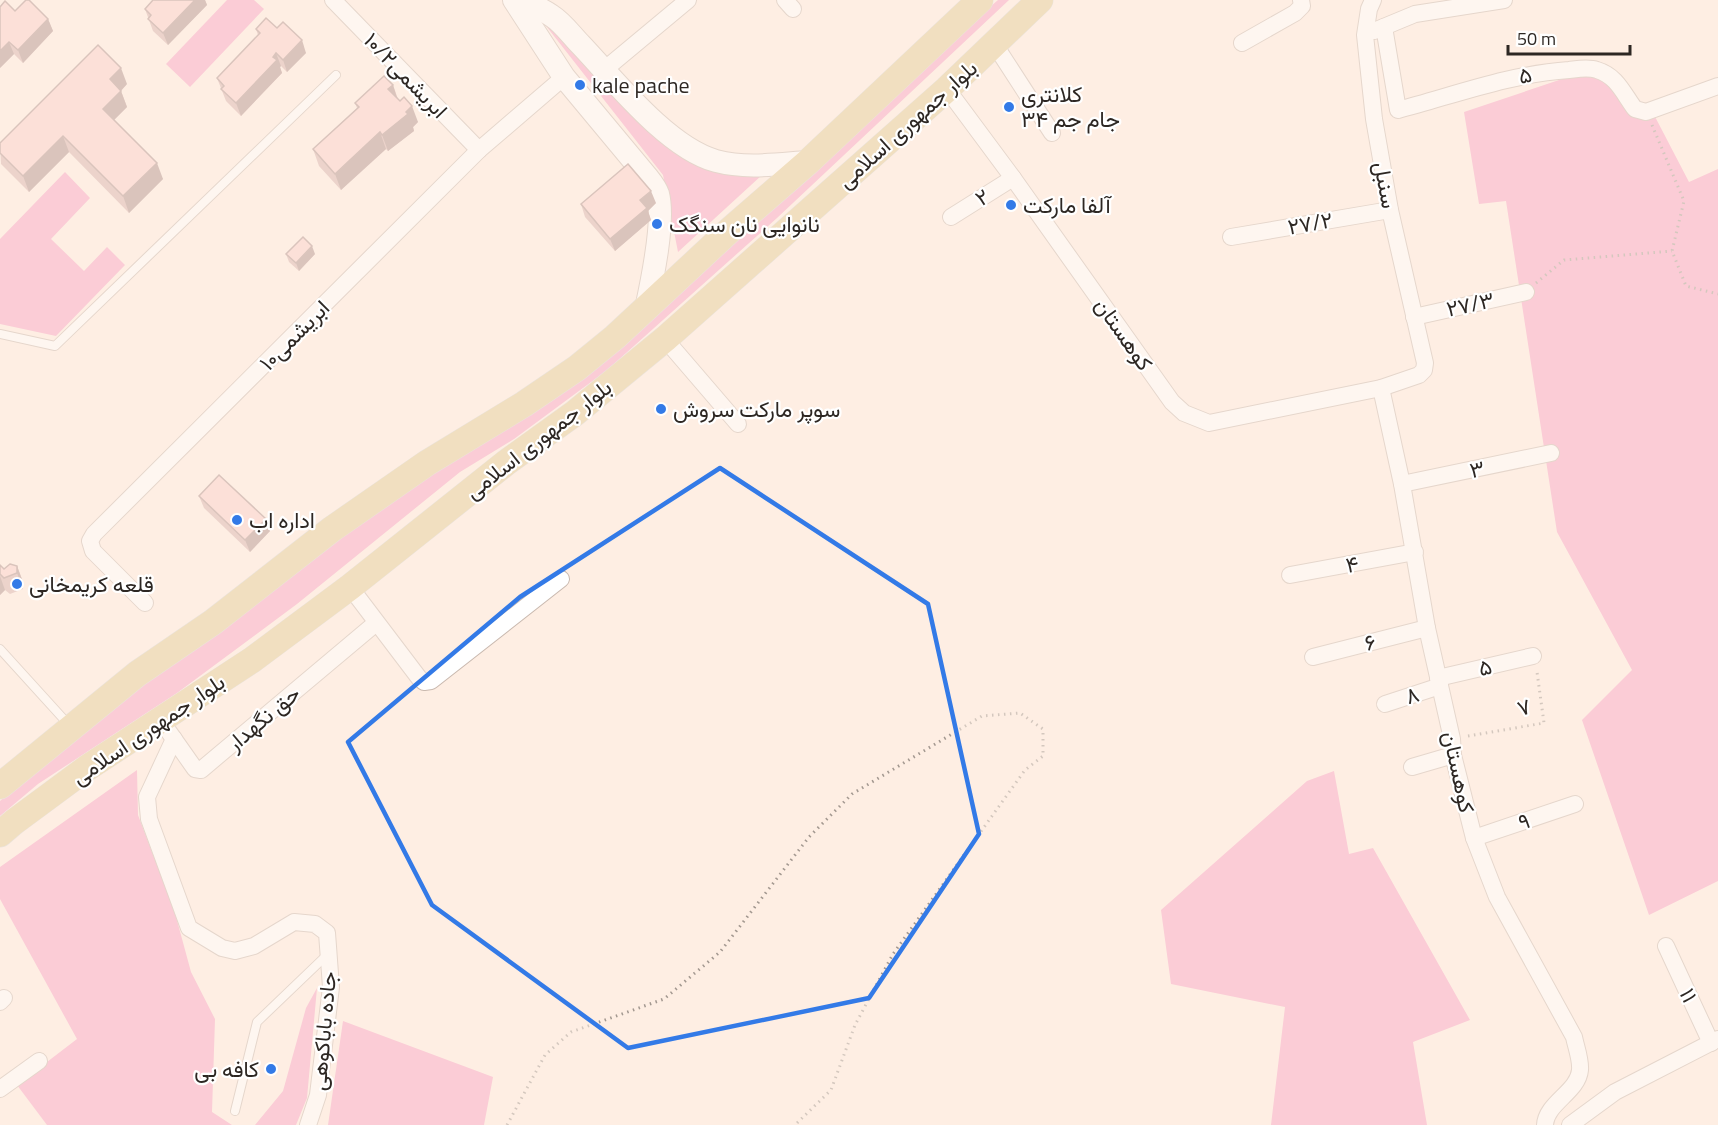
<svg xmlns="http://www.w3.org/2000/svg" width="1718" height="1125" viewBox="0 0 1718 1125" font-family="'Titillium Web',Vazirmatn,sans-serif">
	<rect width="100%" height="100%" fill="#feeee3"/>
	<g fill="#f8a2c5">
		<path d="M227,0H254L264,9L190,87L166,64Z"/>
		<path d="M998,0H1009L777,218L606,371L514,439L460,472L297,604L177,693L38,784L0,816V801L31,773L246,605L468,448L942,49Z"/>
		<path d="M544,16L650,130L762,175L678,252L663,175L543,22Z"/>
		<path d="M1574,75L1605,79L1632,110L1651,109L1689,182L1718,169V881L1649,915L1582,720L1632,670L1557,532L1506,201L1479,204L1464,112Z"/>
		<path d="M65,172L90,198L51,239L84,271L107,247L125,265L56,336L0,324V239Z"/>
		<path d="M137,770L138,815L175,913L191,972L215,1019L212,1112L232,1125H47L17,1085L77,1039L0,899V867Z"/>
		<path d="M1334,771L1349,854L1373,848L1470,1020L1413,1042L1427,1125H1271L1285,1007L1171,984L1161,910L1307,781Z"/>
		<path d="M317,988L307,1098L296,1125H255L283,1091L306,1008Z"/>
		<path d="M343,1021L493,1077L484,1125H328Z"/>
	</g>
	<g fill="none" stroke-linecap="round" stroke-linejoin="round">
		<defs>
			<g id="service">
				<path d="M0,334L55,346L336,75"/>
				<path d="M0,649L69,725"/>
				<path d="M235,1111L257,1022L329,953"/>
			</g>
			<g id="minor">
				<path d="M333,0L479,150"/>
				<path d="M785,0L793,9"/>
				<path d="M1384,27L1398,110C1455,95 1510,74 1569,70C1578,69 1588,67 1597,70C1617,76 1623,93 1635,109L1646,112L1718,86"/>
				<path d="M1374,31L1415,14L1504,0"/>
				<path d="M1242,43L1295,13L1302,6L1301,0"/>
				<path d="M995,45L1052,133"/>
				<path d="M604,70L688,0"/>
				<path d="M947,89L1013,178L1172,402L1184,413L1209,423L1381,388L1419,375L1424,370L1425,363L1390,210L1374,119L1365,35L1369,9L1373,0"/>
				<path d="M951,217L1013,178"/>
				<path d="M1231,237L1390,210"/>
				<path d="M1414,317L1526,292"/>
				<path d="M665,339L738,424"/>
				<path d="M1381,388L1402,484L1427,628L1452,739L1453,755L1474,838L1497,897L1574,1037C1576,1047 1581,1060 1580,1070C1578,1092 1546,1103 1545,1125"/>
				<path d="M1402,484L1551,453"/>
				<path d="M1290,575L1415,552"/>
				<path d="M350,587L419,678L424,682L431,681L561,579"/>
				<path d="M145,603L93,551L90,541L94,534L479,150L564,77"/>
				<path d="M1313,657L1427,628"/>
				<path d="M1438,678L1533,656"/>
				<path d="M1385,704L1440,686"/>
				<path d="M169,732L195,769L201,770L376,623"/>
				<path d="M174,739L147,797L149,819L189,928L222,948L235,951L254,946L294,922L315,924L327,933L331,987L318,1095L308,1125"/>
				<path d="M1412,767L1453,755"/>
				<path d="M1474,838L1575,804"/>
				<path d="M1666,946L1711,1043"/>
				<path d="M0,1002L4,998"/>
				<path d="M0,1089L39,1061"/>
				<path d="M1570,1125L1615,1092L1718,1039"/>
			</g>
			<g id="secondary">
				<path d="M514,0L564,77L648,178C652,183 656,188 658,194C665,221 652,281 646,309"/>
				<path d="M519,0C530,4 542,9 552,16C563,23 572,36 581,45C615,81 668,148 716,161C746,169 778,164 808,162"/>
			</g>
			<g id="primary">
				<path d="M0,786L137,674L213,622L332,529L427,463L524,404L577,368L615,337L731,229L808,162L980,0"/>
				<path d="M0,834L14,822L87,768L252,660L350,587L507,462L575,413L665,339L947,89L1040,0"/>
			</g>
		</defs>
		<use href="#service" stroke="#c9b9af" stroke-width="10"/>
		<use href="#minor" stroke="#c9b9af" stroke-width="18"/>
		<use href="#secondary" stroke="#c9b9af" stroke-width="24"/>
		<use href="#primary" stroke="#d5d4d3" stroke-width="27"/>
		<g stroke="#a39890" stroke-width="3" stroke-dasharray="1.5 4.5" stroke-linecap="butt">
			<path d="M1652,125L1684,201L1672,251L1686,286L1718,294"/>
			<path d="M1536,283L1564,260L1672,251"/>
			<path d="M1468,736L1544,723L1537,672"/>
			<path d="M507,1125L545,1055L571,1032L664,999L720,952L809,837L852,794L982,716L1020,713L1043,729V756L1025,770L893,954L855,1025L831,1090L795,1125"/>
		</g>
		<use href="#service" stroke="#fff" stroke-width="8"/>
		<use href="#minor" stroke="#fff" stroke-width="16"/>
		<use href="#secondary" stroke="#fff" stroke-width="22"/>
		<use href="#primary" stroke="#e2cd94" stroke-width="26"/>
	</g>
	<g fill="#d8b2ae">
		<path d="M153,0H205L207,5L168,45L153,31L145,9Z"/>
		<path d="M15,11L48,19L53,31L23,63L14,54L0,68Z"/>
		<path d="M277,28L306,53L287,72L281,66L280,67L282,73L241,116L226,101L217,78L258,35L256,29Z"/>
		<path d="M127,84L121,91L127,107L114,120L163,179L129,213L69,152L29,192L1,164L0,143Z"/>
		<path d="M393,85L398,99L418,122L413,127L414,131L388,151L386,149L341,190L319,166L313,149L357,108L355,103Z"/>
		<path d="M656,203L648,211L651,220L615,251L585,217L581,204Z"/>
		<path d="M286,254H315L299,271L289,262Z"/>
		<path d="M199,496L270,531L250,552L204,508Z"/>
		<path d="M0,565L4,569L17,566L23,582V589L10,594L5,590L0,595Z"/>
	</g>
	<g fill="#b0918d">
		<path d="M195,0H205L207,5L168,45L163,33Z"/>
		<path d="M48,19L53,31L23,63L18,50Z"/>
		<path d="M302,40L306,53L287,72L283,60Z"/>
		<path d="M9,42L14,54L0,68V51Z"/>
		<path d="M276,53L281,66L280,67L282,73L241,116L236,103Z"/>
		<path d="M121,68L127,84L116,96L110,79Z"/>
		<path d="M393,85L398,101L388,89Z"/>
		<path d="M121,91L127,107L109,125L103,109Z"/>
		<path d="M412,106L418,122L413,127L414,131L388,151L382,135Z"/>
		<path d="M380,132L386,149L341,190L335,174Z"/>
		<path d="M63,136L69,152L29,192L23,176Z"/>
		<path d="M157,163L163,179L129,213L123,196Z"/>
		<path d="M651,191L656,203L648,211L651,220L615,251L610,239L640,200Z"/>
		<path d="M312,246L315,254L299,271L296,263Z"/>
		<path d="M266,519L270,531L250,552L245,540Z"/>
		<path d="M17,566L23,582V589L17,573Z"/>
		<path d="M0,576L5,590L0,595Z"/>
	</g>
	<g fill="#fbcfca" stroke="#b0918d" stroke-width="1.5">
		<path d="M26,0H29L48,19L18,50L9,42L0,51V7L5,1L15,11Z"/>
		<path d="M153,0H195L163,33L148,19L151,15L145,9Z"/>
		<path d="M266,18L277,28L283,22L302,40L283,60L276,53L273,57L277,60L236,103L221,89L224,86L217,78L260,33L256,29Z"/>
		<path d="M98,45L121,68L110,79L121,91L103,109L157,163L123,196L63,136L23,176L0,153V143Z"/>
		<path d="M384,76L393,85L388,89L400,101L404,97L412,106L406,112L408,114L382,135L380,132L335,174L313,149L359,107L355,103Z"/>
		<path d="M628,164L651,191L640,200L647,208L610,239L581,204Z"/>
		<path d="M303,237L312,246L296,263L286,254Z"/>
		<path d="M219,475L266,519L245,540L199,496Z"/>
		<path d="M10,564L17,566V573L4,578L0,574V565L4,569Z"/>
	</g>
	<path d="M0 0H1718V1125H0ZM720,468L928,604L979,834L869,998L628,1048L432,905L348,742L520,597Z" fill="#feeee3" fill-opacity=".55" fill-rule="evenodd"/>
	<path fill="none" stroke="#337ae7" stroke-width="4.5" stroke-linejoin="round" d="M720,468L928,604L979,834L869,998L628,1048L432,905L348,742L520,597Z"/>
	<g fill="#337ae7" stroke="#fff" stroke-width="2">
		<circle cx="580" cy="85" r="6"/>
		<circle cx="1009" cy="107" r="6"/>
		<circle cx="1011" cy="205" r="6"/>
		<circle cx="657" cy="224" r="6"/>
		<circle cx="661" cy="409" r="6"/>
		<circle cx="237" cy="520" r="6"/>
		<circle cx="17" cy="584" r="6"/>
		<circle cx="271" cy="1069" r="6"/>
	</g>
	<g text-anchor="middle" stroke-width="4.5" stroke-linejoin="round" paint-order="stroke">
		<g font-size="22" fill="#2d2723" stroke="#fff">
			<text transform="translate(406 75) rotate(46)" y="8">۱۰/۲ابریشمی</text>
			<text transform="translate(1525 75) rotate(-11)" y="8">۵</text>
			<text transform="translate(907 124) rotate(-42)" y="8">بلوار جمهوری اسلامی</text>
			<text transform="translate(1386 185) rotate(80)" y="8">سنبل</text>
			<text transform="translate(982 197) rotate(-32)" y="8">۲</text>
			<text transform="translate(1310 223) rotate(-10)" y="8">۲۷/۲</text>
			<text transform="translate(1470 304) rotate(-12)" y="8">۲۷/۳</text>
			<text transform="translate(1124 334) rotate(55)" y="8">کوهستان</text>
			<text transform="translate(294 335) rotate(-45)" y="8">ابریشمی۱۰</text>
			<text transform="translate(538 439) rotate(-38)" y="8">بلوار جمهوری اسلامی</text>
			<text transform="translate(1477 469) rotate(-12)" y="8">۳</text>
			<text transform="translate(1352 564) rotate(-10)" y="8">۴</text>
			<text transform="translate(1370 642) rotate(-15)" y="8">۶</text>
			<text transform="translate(1485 667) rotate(-13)" y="8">۵</text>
			<text transform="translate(1412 695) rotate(-18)" y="8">۸</text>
			<text transform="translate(1524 707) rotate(-18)" y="8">۷</text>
			<text transform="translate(263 718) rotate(-40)" y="8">حق نگهدار</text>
			<text transform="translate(148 729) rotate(-34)" y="8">بلوار جمهوری اسلامی</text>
			<text transform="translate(1459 772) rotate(78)" y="8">کوهستان</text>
			<text transform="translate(1524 821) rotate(-19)" y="8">۹</text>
			<text transform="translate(1689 995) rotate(65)" y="8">۱۱</text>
			<text transform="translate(323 1031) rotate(-85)" y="8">جاده باباکوهی</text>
		</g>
		<g font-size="22" fill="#2d2723" stroke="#fff" text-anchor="start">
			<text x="592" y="93">kale pache</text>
			<text x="1021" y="102">کلانتری<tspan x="1021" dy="25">۳۴ جام جم</tspan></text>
			<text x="1023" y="213">آلفا مارکت</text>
			<text x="669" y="232">نانوایی نان سنگک</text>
			<text x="673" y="417">سوپر مارکت سروش</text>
			<text x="249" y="528">اداره اب</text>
			<text x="29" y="592">قلعه کریمخانی</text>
			<text x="259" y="1077" text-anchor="end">کافه بی</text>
		</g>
	</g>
	<path d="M1508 45v9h122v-9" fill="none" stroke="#2d2723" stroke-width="3"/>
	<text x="1517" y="45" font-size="18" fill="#2d2723" stroke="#ffffff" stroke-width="4.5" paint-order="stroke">50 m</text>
</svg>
